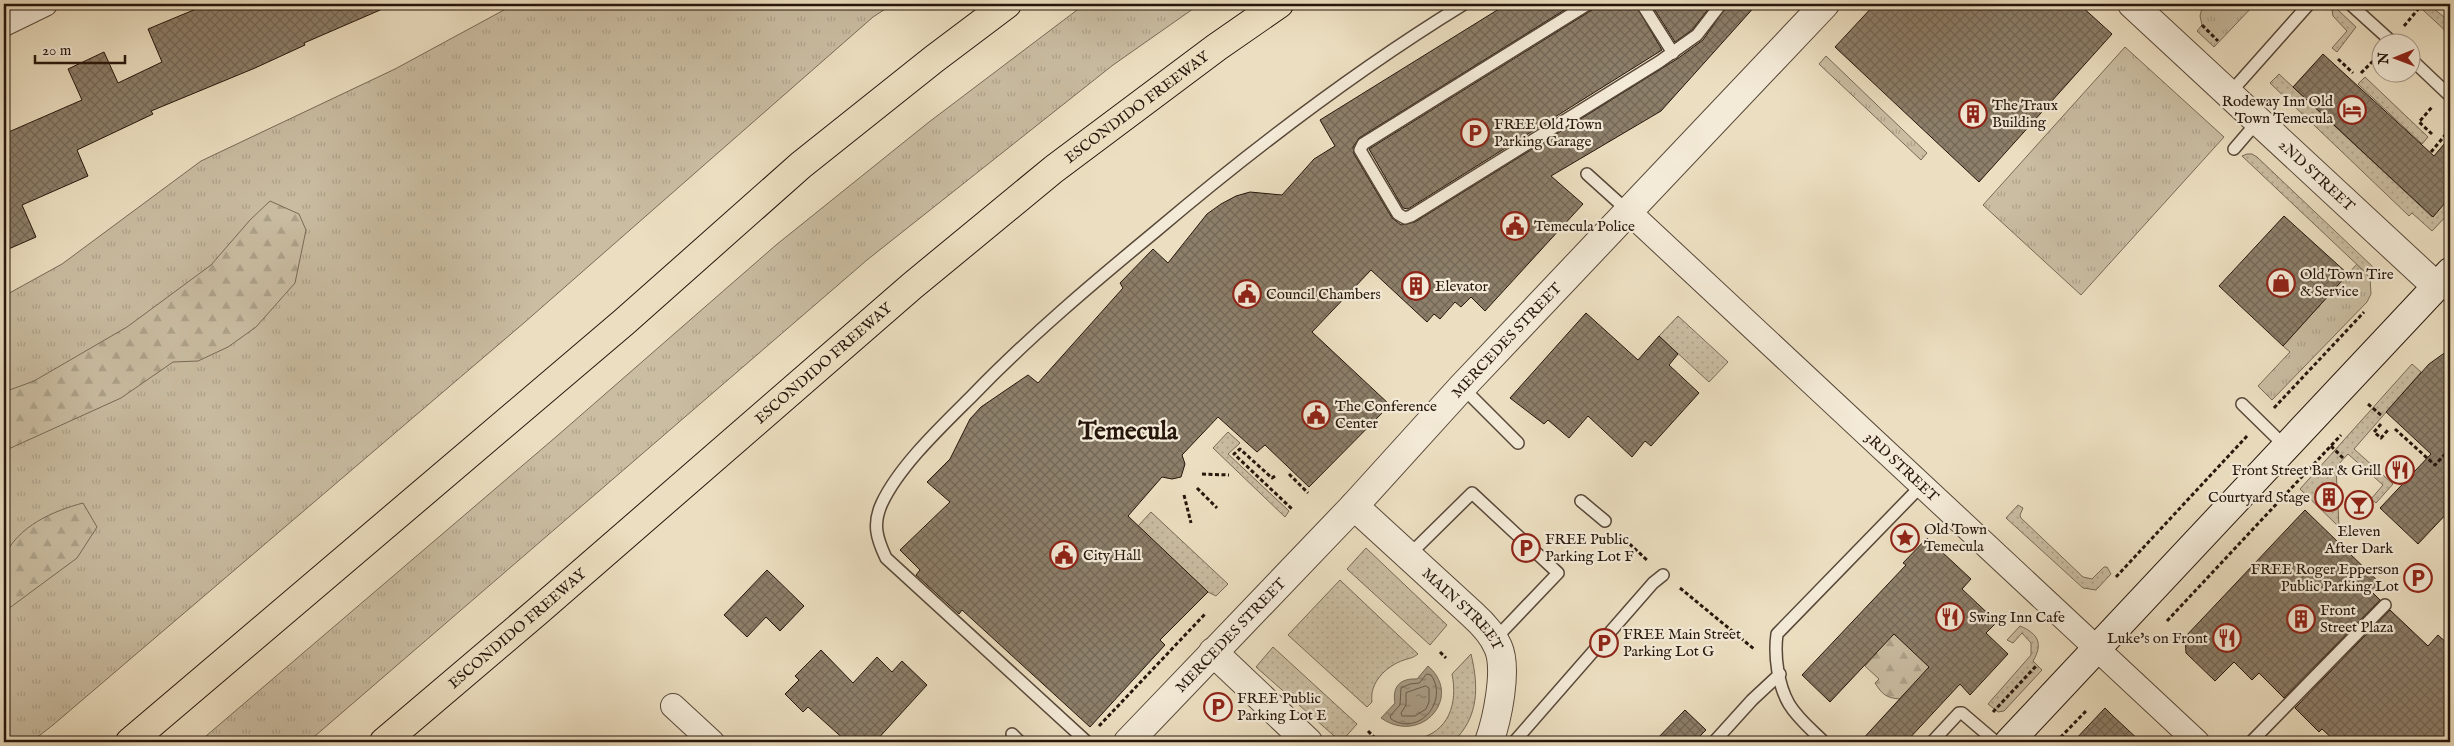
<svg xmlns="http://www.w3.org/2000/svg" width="2454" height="746" viewBox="0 0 2454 746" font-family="'IM FELL English',serif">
	<defs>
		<pattern id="grass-tufts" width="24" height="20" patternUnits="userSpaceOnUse" patternTransform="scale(1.25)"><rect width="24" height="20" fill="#cabda2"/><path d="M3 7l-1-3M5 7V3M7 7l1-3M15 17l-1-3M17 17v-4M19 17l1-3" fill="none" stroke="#ada28a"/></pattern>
		<pattern id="forest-firs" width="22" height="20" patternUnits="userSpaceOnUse" patternTransform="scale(1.25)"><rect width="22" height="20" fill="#cabda2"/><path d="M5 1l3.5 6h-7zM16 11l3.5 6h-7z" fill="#ada28a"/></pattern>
		<pattern id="garden-dots" width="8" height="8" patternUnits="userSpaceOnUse" patternTransform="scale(1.25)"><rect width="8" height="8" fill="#cabda2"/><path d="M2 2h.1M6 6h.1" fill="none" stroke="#ada28a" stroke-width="1.8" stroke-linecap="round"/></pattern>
		<pattern id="water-ripples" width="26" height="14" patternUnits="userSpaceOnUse" patternTransform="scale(1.25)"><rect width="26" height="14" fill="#a99b83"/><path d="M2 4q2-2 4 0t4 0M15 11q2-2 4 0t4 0" fill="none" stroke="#897d6a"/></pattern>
		<pattern id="building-cross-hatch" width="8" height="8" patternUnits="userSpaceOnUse" patternTransform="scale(1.25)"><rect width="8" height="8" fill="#8d7f6a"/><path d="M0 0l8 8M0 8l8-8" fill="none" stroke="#736756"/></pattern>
	</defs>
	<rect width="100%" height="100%" fill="#ecdfc1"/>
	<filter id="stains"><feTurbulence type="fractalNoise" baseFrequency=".004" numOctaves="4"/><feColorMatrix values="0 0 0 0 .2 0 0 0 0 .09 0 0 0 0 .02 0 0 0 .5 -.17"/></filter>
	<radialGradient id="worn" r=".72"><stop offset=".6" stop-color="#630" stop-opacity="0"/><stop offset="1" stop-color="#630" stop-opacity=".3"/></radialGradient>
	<g fill="url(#grass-tufts)" stroke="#786a57">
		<path d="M515,4H893L873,17L525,322L53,725L31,742H4V296L62,264L201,161L395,69Z"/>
		<path d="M1085,4H1200L1113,65L867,260L308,742H199L557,436L776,245L929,122Z"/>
		<path d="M2203,4H2255L2214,47L2197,31L2202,25L2200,16Z"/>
		<path d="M2125,47L2224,137L2081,295L1983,205Z"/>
		<path d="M1826,56L1927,153L1921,160L1819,64Z"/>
		<path d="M2357,264L2370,278L2371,294L2367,302L2272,400L2258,386L2290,352L2283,346Z"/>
	</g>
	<g fill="url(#forest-firs)" stroke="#786a57">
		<path d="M270,201L299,214L306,230L295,283L256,327L228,347L198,361L173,362L121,398L4,451V392L34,381L127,327L211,265L250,220Z"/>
		<path d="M83,503L97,527L77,558L4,612C4,600 1,565 4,557C18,526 53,511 83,503Z"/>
		<path d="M1893,625L1938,675L1906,692L1900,699C1886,698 1882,694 1875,683L1879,679L1865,666L1877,653L1872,649Z"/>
	</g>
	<g fill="url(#garden-dots)" stroke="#786a57">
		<path d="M2428,4L2450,22V35L2423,10Z"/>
		<path d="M2337,9L2356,27L2337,52L2332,48L2347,31L2333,16L2332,10Z"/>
		<path d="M2279,74L2432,217L2450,197V212L2432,231L2412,213L2409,216L2270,83Z"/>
		<path d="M2365,77L2428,137L2422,144L2358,84Z"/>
		<path d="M2247,154H2252L2257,157L2373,267L2367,274L2242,156Z"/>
		<path d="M1678,316L1728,362L1709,382L1659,336Z"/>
		<path d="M2412,364L2421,372L2354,449L2393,484L2376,503L2371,499L2383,485L2348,454L2336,467L2339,527L2300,489Z"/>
		<path d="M1228,432L1240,443L1228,454L1289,511L1285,517L1213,448Z"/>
		<path d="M2018,505L2023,508L2020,515L2021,518L2083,577L2092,579L2104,567H2107L2111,574L2096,590L2083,588L2006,518Z"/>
		<path d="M1151,512L1228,584L1216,596L1208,592L1138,526Z"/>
		<path d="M1366,548L1447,625L1430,645L1347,569Z"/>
		<path d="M1340,580L1418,654C1413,658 1410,658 1404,660C1386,666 1369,683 1372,702L1367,707L1288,635Z"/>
		<path d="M2020,626C2039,634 2043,644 2033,661L2042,670L2004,711L1998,712L1988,704L2031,655V643L2022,633L2013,643L2007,640Z"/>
		<path d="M1273,647L1357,724L1341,742L1256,667Z"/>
		<path d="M1471,654C1479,687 1479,717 1453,742H1389C1397,738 1407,741 1416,739C1449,733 1458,703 1452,674Z"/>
	</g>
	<path fill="url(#water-ripples)" stroke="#756653" d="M1428,666C1464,697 1421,746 1381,718L1395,703C1392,687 1400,678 1417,679Z"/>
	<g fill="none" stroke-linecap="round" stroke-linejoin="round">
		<g stroke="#685848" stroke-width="1">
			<path d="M1427,674L1431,675C1449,701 1419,737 1391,719L1390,716L1400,705L1401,688L1410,684L1419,683Z"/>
			<path d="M1426,686L1429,688V702L1426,709L1415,716H1402L1401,713L1406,705V693Z"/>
		</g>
	</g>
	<g fill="url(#building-cross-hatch)" stroke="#26160c">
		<path d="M208,4H394L304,43L305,45L255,68L151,111L153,114L77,150L88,176L22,205L36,237L4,251V134L82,100L68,69L104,52L118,83L162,62L148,29Z"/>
		<path d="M1507,4H1574L1359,138L1353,147L1354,154L1392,218L1401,225L1415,222L1677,59L1703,40L1728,4H1757L1661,111L1551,176L1583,204L1485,311L1471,297L1461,307L1455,302L1440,319L1434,314L1427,322L1371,270L1312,332L1390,405L1309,487L1265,445L1257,452L1218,417L1182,455L1185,464L1181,477L1172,479L1162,477L1128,516L1208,592L1160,640L1165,645L1090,727L962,610L959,614L916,575L920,570L900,550L950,502L927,482L950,459L970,419L981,407L1028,375L1038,383L1123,288L1120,283L1153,249L1168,263L1207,214L1221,204L1236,196L1250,192L1282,195L1314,159L1335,146L1320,120Z"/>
		<path d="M1595,4H1635L1662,50L1408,209L1403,208L1369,149L1592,10Z"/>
		<path d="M1651,4H1712L1692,30L1675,42Z"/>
		<path d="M1875,4H2079L2112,34L1979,182L1835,47Z"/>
		<path d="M2323,54L2434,156L2450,137V197L2433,217L2293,87Z"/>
		<path d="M2284,216L2348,274L2283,346L2219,286Z"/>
		<path d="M1586,313L1638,360L1659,336L1678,354L1669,365L1699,393L1651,446L1645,441L1632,457L1588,416L1569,438L1548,420L1544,424L1510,398Z"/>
		<path d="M2450,349V510L2418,544L2380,508L2431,454L2386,412L2429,364Z"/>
		<path d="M2305,510L2341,545V551L2344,548L2380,583L2372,592L2380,600L2284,698L2259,673L2252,680L2234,662L2215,681L2186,653L2185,637Z"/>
		<path d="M1927,538L1971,579L1962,589L1997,622L1986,633L2008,654L1970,695L1960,684L1906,742H1860L1929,667L1894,634L1830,702L1802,675L1906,565L1903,563Z"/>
		<path d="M767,570L804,606L780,631L766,617L747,637L724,615Z"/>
		<path d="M2390,610L2428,646L2438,635L2450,646V742H2336L2322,729L2319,732L2295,708Z"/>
		<path d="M821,650L853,683L877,657L892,672L902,661L927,685L875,742H847L808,707L803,712L785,694L799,680L795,676Z"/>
		<path d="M2105,708L2113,716L2141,742H2073Z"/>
		<path d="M1685,710L1706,730L1694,742H1654Z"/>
	</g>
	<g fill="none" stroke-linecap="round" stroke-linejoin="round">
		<defs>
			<g id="service">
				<path d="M1588,4L1363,144L1360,150L1398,214L1405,218L1411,216L1659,62L1697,35L1721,4"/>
				<path d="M1642,4L1673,53"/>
				<path d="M2350,4L2392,42"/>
				<path d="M2412,60L2450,96"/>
				<path d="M2229,94L2309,4"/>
				<path d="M2234,149L2258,121"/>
				<path d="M1587,174L1628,211"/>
				<path d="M1462,387L1518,443"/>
				<path d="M2242,404L2286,447"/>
				<path d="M1581,501L1605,521"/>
				<path d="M1409,555L1472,493L1558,573L1494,640"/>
				<path d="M1012,734L1020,742"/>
				<path d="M1087,742L886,558C877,539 872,524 882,503C900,465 943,425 973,395C1030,336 1093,283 1156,231C1254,148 1355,71 1464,4"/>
				<path d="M1514,742L1653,583L1663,575"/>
				<path d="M1714,742L1752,700L1780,674"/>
				<path d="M1824,742C1812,730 1798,719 1789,704C1778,685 1774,656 1777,634L1922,485"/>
				<path d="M1932,742L1959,713H1962L1996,742"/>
				<path d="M2251,742L2385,605"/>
			</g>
			<g id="minor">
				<path d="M4,24L45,4"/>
				<path id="s1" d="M1630,213L2197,742"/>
				<path d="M673,706L712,742"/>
			</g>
			<g id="tertiary">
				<path id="s2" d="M2132,4L2436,286"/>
				<path id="s3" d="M1354,506L1472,614C1482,623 1493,635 1498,647C1508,669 1497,720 1489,742"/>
				<path d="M1213,652L1308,742"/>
				<path id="s4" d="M1128,742L1354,506L1462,387L1825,4"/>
			</g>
			<path id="secondary" d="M2009,742L2450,272"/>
			<g id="motorway">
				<path d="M130,742L624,322L801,165L934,59L1007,4"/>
				<path id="s5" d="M384,742L538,611L912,286L1054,169L1217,47L1279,4"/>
			</g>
		</defs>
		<use href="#service" stroke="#584839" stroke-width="14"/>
		<use href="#minor" stroke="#584839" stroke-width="26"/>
		<use href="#tertiary" stroke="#584839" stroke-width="30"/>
		<use href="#secondary" stroke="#26160c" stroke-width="30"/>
		<use href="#motorway" stroke="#26160c" stroke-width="30"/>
		<g stroke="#26160c" stroke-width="3" stroke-dasharray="4 2.5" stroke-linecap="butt">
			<path d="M2202,25L2218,41"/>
			<path d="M2404,26L2420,7"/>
			<path d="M2338,59L2353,73"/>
			<path d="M2361,73L2378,56"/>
			<path d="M2432,134L2419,122L2433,106"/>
			<path d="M2431,152L2446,134"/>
			<path d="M2368,404L2382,416"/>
			<path d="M2274,408L2364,312"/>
			<path d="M2381,424L2374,432L2381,438L2388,430"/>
			<path d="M2395,429L2435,465L2448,451L2450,453"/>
			<path d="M2331,446L2344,459"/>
			<path d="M1202,474L1229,475"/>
			<path d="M1289,474L1308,493"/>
			<path d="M1275,476L1272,478L1240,449L1234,454L1292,509"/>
			<path d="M1197,488L1217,508"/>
			<path d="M1184,495L1191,523"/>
			<path d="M1620,535L1648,561"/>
			<path d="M2116,577L2247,436"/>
			<path d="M1680,588L1754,649"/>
			<path d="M2167,621L2341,435"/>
			<path d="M1440,652L1446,658"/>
			<path d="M1993,712L2037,665"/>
			<path d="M1099,726L1205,614"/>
			<path d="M1368,731L1374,737"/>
			<path d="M1349,742L1355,737"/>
			<path d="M2056,742L2086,711"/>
		</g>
		<use href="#service" stroke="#f3ead7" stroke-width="11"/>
		<use href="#minor" stroke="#f3ead7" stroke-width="24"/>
		<use href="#tertiary" stroke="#f3ead7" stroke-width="28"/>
		<use href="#secondary" stroke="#f3ead7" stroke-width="28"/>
		<use href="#motorway" stroke="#ecdfc1" stroke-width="28"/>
	</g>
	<defs>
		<symbol id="hotel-ring" viewBox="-11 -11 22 22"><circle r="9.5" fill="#f3ead7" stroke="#8f2418" stroke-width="1.5"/><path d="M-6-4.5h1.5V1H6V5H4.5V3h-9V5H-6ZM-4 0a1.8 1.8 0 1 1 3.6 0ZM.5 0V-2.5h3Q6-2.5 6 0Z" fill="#8f2418"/></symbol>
		<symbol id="building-ring" viewBox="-11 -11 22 22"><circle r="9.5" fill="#f3ead7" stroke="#8f2418" stroke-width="1.5"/><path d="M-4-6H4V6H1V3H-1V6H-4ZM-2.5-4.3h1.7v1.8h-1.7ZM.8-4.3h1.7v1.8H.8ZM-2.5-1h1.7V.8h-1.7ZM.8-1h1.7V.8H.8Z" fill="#8f2418"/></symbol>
		<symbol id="parking-ring" viewBox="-11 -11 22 22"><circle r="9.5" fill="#f3ead7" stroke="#8f2418" stroke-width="1.5"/><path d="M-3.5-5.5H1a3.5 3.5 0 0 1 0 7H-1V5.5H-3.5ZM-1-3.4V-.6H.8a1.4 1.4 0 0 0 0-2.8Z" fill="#8f2418"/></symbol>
		<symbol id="civic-ring" viewBox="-11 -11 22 22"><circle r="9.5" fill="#f3ead7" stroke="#8f2418" stroke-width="1.5"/><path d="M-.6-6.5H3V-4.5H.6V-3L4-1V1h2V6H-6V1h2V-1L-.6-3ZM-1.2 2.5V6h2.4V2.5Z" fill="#8f2418"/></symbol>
		<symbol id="shop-ring" viewBox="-11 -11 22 22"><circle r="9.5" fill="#f3ead7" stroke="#8f2418" stroke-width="1.5"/><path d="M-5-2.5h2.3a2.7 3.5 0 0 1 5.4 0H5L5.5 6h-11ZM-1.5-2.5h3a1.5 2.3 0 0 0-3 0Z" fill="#8f2418"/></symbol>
		<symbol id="restaurant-ring" viewBox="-11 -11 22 22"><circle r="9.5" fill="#f3ead7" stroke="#8f2418" stroke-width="1.5"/><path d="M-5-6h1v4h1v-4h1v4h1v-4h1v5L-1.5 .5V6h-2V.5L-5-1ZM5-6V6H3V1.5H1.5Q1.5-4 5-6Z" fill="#8f2418"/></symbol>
		<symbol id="bar-ring" viewBox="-11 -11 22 22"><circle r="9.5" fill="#f3ead7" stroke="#8f2418" stroke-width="1.5"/><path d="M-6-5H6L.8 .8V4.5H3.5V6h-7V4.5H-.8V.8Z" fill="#8f2418"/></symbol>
		<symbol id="sight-ring" viewBox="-11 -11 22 22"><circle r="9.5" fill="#f3ead7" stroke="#8f2418" stroke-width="1.5"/><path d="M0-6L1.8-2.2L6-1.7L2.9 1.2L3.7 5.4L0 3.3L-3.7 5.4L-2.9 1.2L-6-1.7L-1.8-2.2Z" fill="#8f2418"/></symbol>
	</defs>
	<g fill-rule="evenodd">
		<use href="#hotel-ring" x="2336" y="94" width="32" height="32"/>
		<use href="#building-ring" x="1957" y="98" width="32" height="32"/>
		<use href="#parking-ring" x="1459" y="117" width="32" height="32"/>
		<use href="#civic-ring" x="1499" y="210" width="32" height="32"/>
		<use href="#shop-ring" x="2265" y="267" width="32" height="32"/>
		<use href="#building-ring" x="1400" y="270" width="32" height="32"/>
		<use href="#civic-ring" x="1231" y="278" width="32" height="32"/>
		<use href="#civic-ring" x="1300" y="399" width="32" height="32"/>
		<use href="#restaurant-ring" x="2384" y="454" width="32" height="32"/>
		<use href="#building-ring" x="2313" y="481" width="32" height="32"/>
		<use href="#bar-ring" x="2343" y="489" width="32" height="32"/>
		<use href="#sight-ring" x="1889" y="522" width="32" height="32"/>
		<use href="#parking-ring" x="1510" y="532" width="32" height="32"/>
		<use href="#civic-ring" x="1048" y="539" width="32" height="32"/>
		<use href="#parking-ring" x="2402" y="562" width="32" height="32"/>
		<use href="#restaurant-ring" x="1934" y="601" width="32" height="32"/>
		<use href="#building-ring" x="2285" y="603" width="32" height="32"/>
		<use href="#restaurant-ring" x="2211" y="622" width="32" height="32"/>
		<use href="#parking-ring" x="1588" y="627" width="32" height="32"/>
		<use href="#parking-ring" x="1202" y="691" width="32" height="32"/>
	</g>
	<g text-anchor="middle" stroke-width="4.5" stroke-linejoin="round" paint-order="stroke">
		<g font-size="15" fill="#26160c" stroke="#f3ead7" text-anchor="start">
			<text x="2333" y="106" text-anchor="end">Rodeway Inn Old<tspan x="2333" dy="17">Town Temecula</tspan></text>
			<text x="1992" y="110">The Traux<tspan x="1992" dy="17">Building</tspan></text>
			<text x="1494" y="129">FREE Old Town<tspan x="1494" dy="17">Parking Garage</tspan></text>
			<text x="1534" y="231">Temecula Police</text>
			<text x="2300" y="279">Old Town Tire<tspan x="2300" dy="17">&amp; Service</tspan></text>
			<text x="1435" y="291">Elevator</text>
			<text x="1266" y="299">Council Chambers</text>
			<text x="1335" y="411">The Conference<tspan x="1335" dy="17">Center</tspan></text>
			<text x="2381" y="475" text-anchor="end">Front Street Bar &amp; Grill</text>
			<text x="2310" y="502" text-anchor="end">Courtyard Stage</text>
			<text x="1924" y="534">Old Town<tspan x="1924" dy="17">Temecula</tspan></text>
			<text x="2359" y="536" text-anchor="middle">Eleven<tspan x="2359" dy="17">After Dark</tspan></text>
			<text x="1545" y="544">FREE Public<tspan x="1545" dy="17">Parking Lot F</tspan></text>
			<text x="1083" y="560">City Hall</text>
			<text x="2399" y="574" text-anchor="end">FREE Roger Epperson<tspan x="2399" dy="17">Public Parking Lot</tspan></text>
			<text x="2320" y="615">Front<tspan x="2320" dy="17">Street Plaza</tspan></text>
			<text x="1969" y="622">Swing Inn Cafe</text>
			<text x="1623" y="639">FREE Main Street<tspan x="1623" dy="17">Parking Lot G</tspan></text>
			<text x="2208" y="643" text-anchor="end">Luke's on Front</text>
			<text x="1237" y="703">FREE Public<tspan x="1237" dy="17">Parking Lot E</tspan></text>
		</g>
		<g font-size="15" fill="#26160c" stroke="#f3ead7">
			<text dy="5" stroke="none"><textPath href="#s5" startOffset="985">ESCONDIDO FREEWAY</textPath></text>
			<text dy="5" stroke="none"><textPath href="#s2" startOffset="252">2ND STREET</textPath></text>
			<text dy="5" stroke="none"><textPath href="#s4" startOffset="552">MERCEDES STREET</textPath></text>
			<text dy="5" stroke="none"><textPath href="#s5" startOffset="580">ESCONDIDO FREEWAY</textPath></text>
			<text dy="5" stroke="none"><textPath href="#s1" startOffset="372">3RD STREET</textPath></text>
			<text dy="5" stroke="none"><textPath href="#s3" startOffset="150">MAIN STREET</textPath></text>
			<text dy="5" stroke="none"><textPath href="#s5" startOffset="175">ESCONDIDO FREEWAY</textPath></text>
			<text dy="5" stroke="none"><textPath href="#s4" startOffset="148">MERCEDES STREET</textPath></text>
		</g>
		<g font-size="25" font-weight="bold" fill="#26160c" stroke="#f3ead7">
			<text x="1128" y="439">Temecula</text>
		</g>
	</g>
	<rect width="2454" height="746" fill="none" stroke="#ecdfc1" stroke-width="20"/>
	<rect x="5" y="5" width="2444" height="736" fill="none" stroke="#26160c" stroke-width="2.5"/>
	<rect x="10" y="10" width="2434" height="726" fill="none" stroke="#26160c"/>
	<g transform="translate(2396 58) rotate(269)"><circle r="24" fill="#f3ead7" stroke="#a19586"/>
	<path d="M0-4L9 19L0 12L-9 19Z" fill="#8f2418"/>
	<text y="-8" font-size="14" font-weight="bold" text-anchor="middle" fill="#26160c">N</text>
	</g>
	<path d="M35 55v8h90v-8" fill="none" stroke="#26160c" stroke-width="2.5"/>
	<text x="42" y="55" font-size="15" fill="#26160c" stroke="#f3ead7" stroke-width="4" paint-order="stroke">20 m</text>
	<rect width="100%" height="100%" filter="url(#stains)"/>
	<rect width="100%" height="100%" fill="url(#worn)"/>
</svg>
